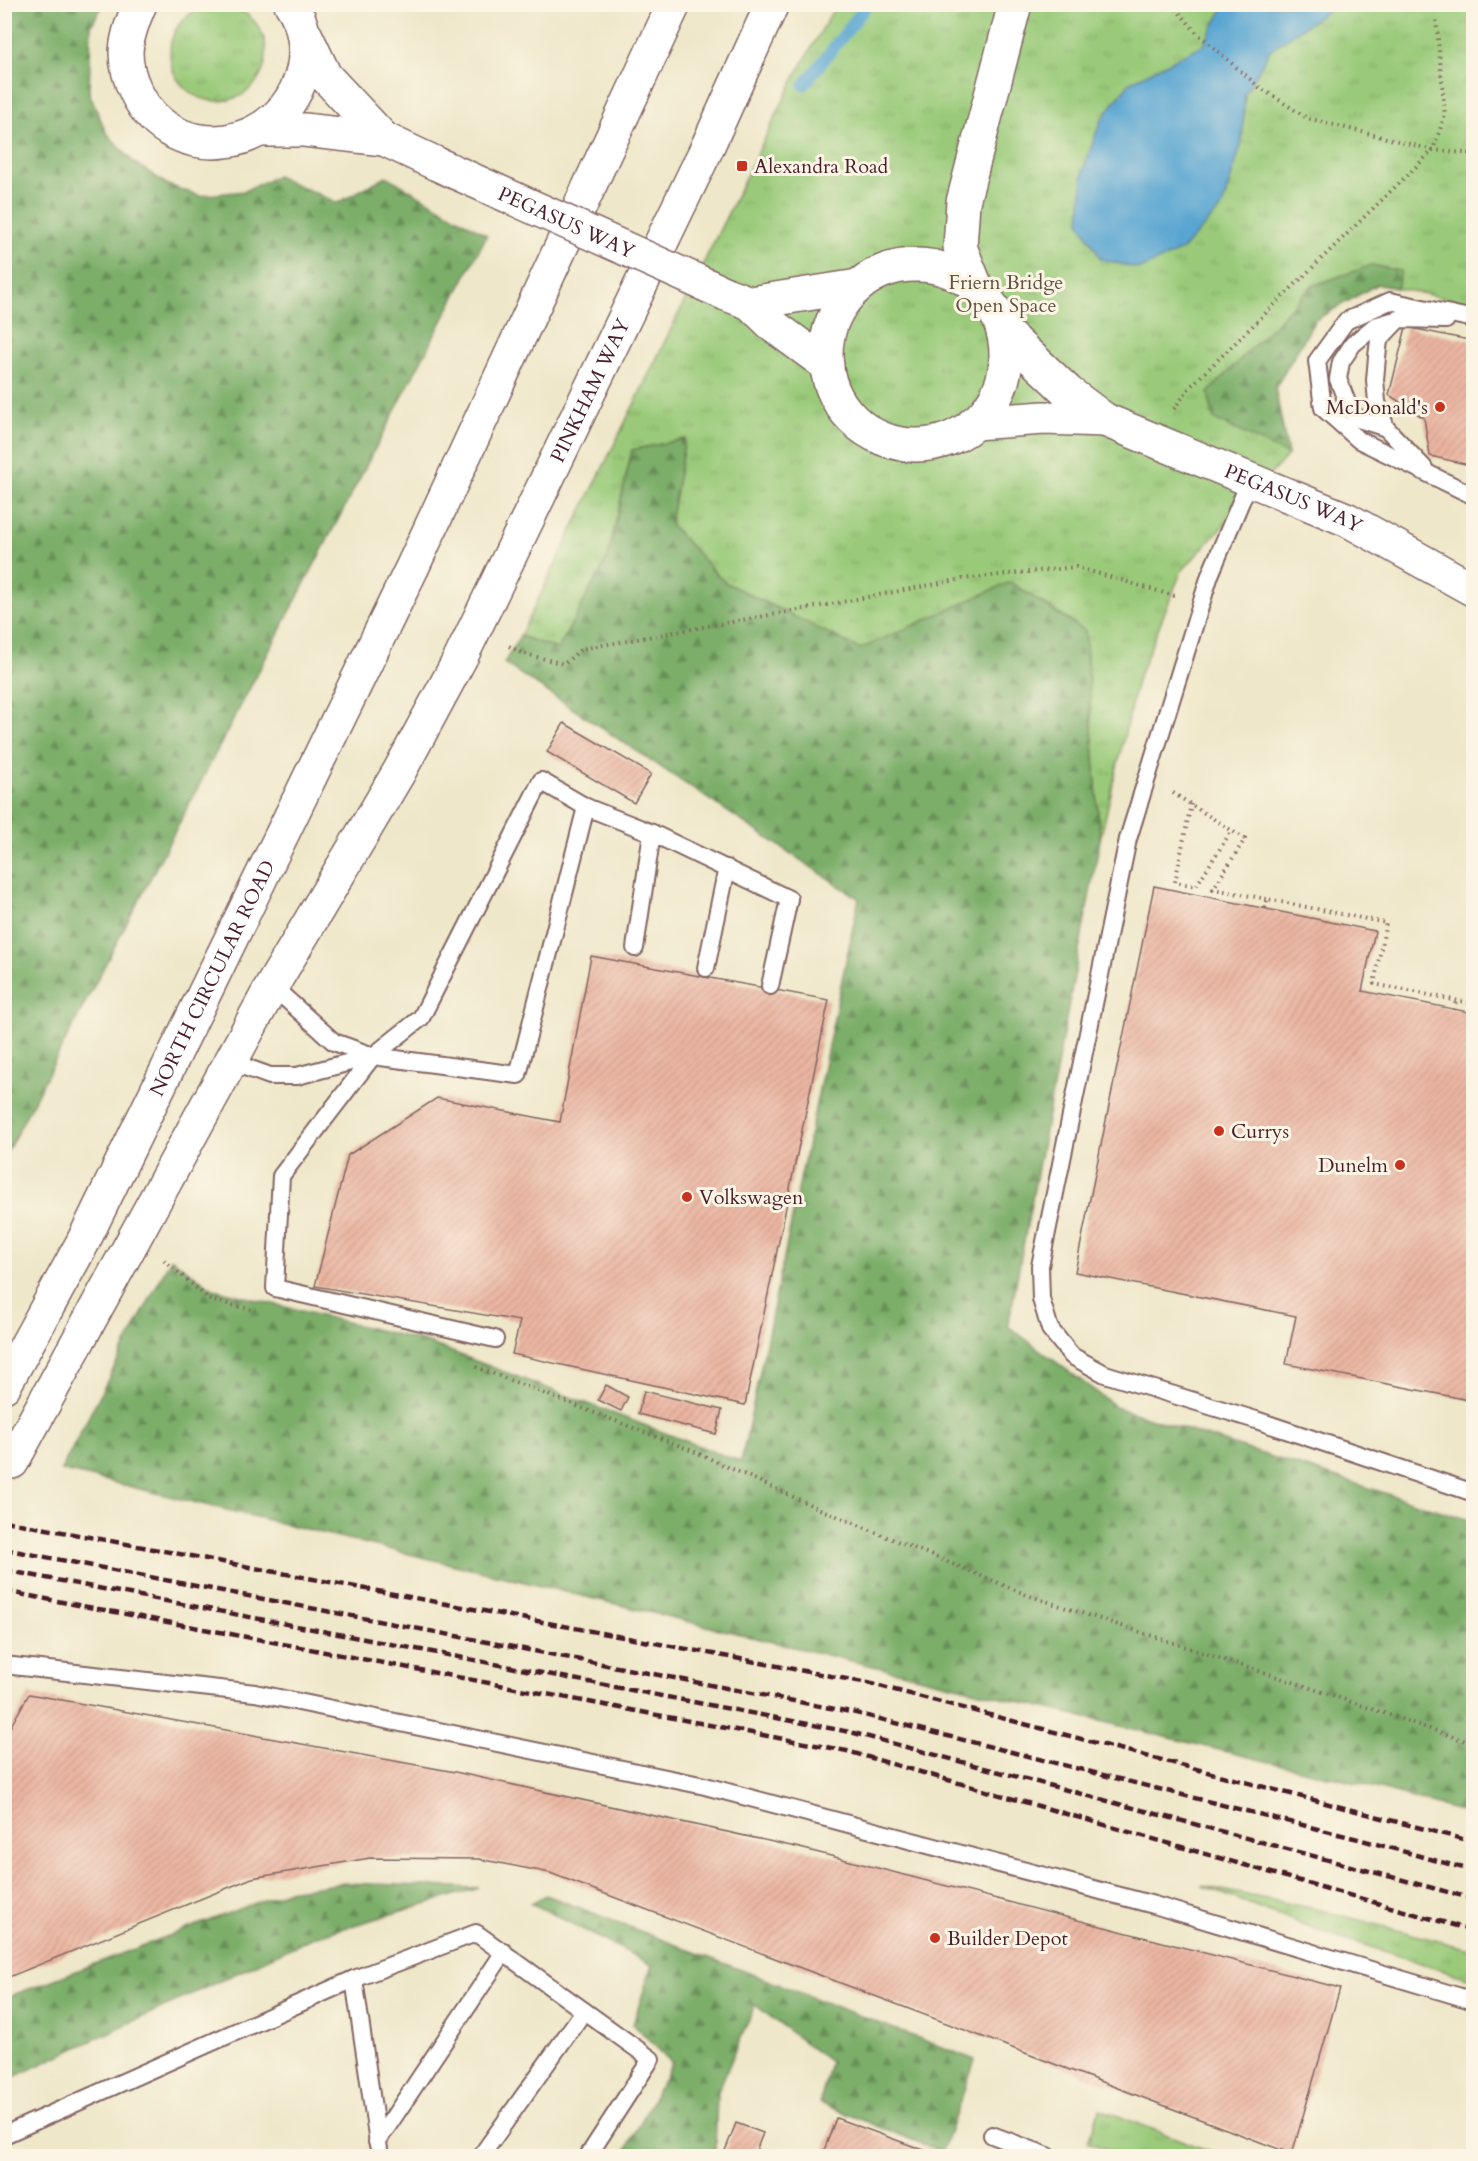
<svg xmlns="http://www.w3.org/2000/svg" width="1478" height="2161" viewBox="0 0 1478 2161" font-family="Cardo,serif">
	<defs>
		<pattern id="grass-tufts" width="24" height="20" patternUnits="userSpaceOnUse" patternTransform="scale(1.5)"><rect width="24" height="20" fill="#9aca79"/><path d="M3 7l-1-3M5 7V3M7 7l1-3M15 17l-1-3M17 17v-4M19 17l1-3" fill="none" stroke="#86ad69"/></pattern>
		<pattern id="forest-firs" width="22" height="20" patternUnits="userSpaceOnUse" patternTransform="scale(1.5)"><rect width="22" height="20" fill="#7bae69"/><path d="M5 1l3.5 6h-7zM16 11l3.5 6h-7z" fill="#678d57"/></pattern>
		<pattern id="building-hatch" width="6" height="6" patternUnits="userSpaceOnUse" patternTransform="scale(1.5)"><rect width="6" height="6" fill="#ebb6a2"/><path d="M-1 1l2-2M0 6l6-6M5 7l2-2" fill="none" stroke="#cb9c8c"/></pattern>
	</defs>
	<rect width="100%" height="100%" fill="#fcf5e5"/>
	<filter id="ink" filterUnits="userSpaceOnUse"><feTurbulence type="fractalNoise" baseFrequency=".0167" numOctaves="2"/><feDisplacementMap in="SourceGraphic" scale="12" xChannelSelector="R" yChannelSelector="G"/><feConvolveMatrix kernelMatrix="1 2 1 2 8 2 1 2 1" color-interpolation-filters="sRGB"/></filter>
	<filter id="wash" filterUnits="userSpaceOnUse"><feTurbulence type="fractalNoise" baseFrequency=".008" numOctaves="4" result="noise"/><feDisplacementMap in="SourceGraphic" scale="24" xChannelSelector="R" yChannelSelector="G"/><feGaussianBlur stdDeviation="1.35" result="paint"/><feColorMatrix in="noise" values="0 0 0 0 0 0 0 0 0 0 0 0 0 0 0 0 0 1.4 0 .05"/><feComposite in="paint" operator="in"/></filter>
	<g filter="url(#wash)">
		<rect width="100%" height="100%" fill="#eee7c9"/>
		<g fill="url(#grass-tufts)" stroke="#727452" stroke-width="1.5">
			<path d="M836,5H1473V304L1377,284L1315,320L1275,388L1288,455L1181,572L1137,681L1100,840L1085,631L1010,582L860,650L724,582L670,524L684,440L632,450L608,557L558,650L520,636L797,73Z"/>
			<circle cx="218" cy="53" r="48"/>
			<path d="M1202,1886L1325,1911L1473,1950V1980L1321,1931Z"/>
			<path d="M1100,2109L1222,2156H1125L1088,2142Z"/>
		</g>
		<g fill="url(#forest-firs)" stroke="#62664a" stroke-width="1.5">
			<path d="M5,4L103,5L91,26L89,93L106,132L133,162L168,185L200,196L244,191L277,176L338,203L386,176L487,235L5,1156Z"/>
			<path d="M1372,265L1401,271L1397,288L1377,284L1315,320L1275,388L1288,455L1214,419L1208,393L1312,286Z"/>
			<path d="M685,439L670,524L724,582L860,649L1010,582L1085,631L1100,840L1008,1326L1118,1408L1473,1521V1815L1373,1787L61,1470L171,1258L213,1289L426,1342L741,1462L859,899L504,663L520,636L558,649L608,557L632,450Z"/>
			<path d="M345,1883L479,1888L314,1937L5,2081V1998L287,1891Z"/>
			<path d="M546,1895L975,2060L942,2152L820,2103L830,2062L755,2005L717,2094L715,2151L713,2156H623L672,2063L633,2024L652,1965L531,1903Z"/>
		</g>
		<path fill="#58a5d1" stroke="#51627e" stroke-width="1.5" d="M1225,5H1336L1270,50L1245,94L1242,142L1222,207L1182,250L1140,269L1101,259L1080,223L1083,170L1101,120L1130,82L1203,45Z"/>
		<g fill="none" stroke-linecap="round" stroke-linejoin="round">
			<path stroke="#58a5d1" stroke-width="12" d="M804,85L868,4"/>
		</g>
		<g id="blocks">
			<g fill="url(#building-hatch)">
				<path d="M1406,327L1474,341V466L1430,456L1424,418L1389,395Z"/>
				<path d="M564,723L651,774L634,803L547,752Z"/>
				<path d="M1154,886L1375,931L1362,991L1474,1013V1401L1286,1364L1296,1316L1075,1272Z"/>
				<path d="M591,956L829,1000L745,1405L512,1354L520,1321L315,1286L348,1155L437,1098L560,1122Z"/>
				<path d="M606,1385L628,1397L621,1411L598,1400Z"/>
				<path d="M644,1391L722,1410L716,1434L638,1414Z"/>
				<path d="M29,1694L455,1772L800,1848L1340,1988L1292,2154L550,1873L479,1859L370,1858L252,1878L4,1979V1738Z"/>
				<path d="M836,2118L940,2156H822Z"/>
				<path d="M736,2123L763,2133L754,2156H723Z"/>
			</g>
		</g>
	</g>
	<g filter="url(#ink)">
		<use href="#blocks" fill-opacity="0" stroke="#836562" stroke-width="1.5"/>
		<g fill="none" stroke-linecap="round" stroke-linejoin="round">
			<defs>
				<g id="lane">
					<path d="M1474,319L1390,301L1346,321L1317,361L1323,408L1359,440L1474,496"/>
					<path d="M1386,428L1377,402L1375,380L1377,357L1379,340L1396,322"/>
					<path d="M1424,468L1386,428L1358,419L1350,410L1338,379L1341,362L1353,344L1375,326L1399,319L1446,320"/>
					<path d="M1250,480L1210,575L1128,839L1040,1266L1041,1299L1050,1329L1072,1356L1105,1374L1256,1420L1474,1493"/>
					<path d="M586,807L652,833L789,899L770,986"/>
					<path d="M635,948L652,833"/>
					<path d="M706,968L727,868"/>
					<path d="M373,1056L281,1176L275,1288L495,1339"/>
					<path d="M231,1062L270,1076H297L373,1056L518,1075L586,807L541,781L421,1018L373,1056L334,1042L272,986"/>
					<path d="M4,1665L255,1693L705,1786L1154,1905L1474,2001"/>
					<path d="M4,2135L354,1979"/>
					<path d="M992,2135L1048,2156"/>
					<path d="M377,2142L504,1952"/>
					<path d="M380,2156L354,1979L476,1933L651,2059L588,2156"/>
					<path d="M481,2156L584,2011"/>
				</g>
				<g id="street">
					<path d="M140,4C133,20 127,35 126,52C126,66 130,80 136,92C173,170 284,152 303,70C308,49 304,23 291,4"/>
					<path d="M306,36L325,76L384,139"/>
					<path d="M262,130H304L384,139L437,164"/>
					<circle cx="916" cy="355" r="90"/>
					<path d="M726,294L750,303L775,327L827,365"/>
					<path d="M750,303L858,286"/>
					<path id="s1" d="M1105,420L1348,520L1474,590"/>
					<path d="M974,423L1044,418L1105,420L1068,392L1003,331"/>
				</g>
				<g id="highway">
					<path d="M976,287L960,247L963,202L1015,4"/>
					<path id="s2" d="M4,1386L83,1242L412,568L674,4"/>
					<path id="s3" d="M12,1462L272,986L399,772L461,657L706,150L772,4"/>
				</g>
			</defs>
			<use href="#lane" stroke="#836562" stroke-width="20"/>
			<use href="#street" stroke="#836562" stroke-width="36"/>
			<use href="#highway" stroke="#836562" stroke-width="36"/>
			<g stroke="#836562" stroke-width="4" stroke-dasharray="1.5 4.5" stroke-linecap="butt">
				<path d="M1172,4L1197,33L1259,87L1307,118L1433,150L1445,115L1436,18"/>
				<path d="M1174,409L1190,387L1433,150L1474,154"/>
				<path d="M509,646L522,653L564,664L581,649L826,605L962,579L1076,567L1175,596"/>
				<path d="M1173,793L1245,839L1213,889L1267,899"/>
				<path d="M1191,804L1175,882L1196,886L1232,830"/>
				<path d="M1265,908L1267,899L1386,923L1374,984L1474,1004"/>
				<path d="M1454,1010L1456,1000"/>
				<path d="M164,1260L210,1300L254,1310"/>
				<path d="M476,1367L693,1451L822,1510L1030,1596L1305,1686L1474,1744"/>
			</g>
			<use href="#lane" stroke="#fff" stroke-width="16"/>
			<use href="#street" stroke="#fff" stroke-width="33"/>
			<use href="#highway" stroke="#fff" stroke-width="33"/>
			<g stroke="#4a1f2b" stroke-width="4.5" stroke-dasharray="9 4.5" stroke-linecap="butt">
				<path d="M4,1521L868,1683L1474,1842"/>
				<path d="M4,1549L856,1713L1362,1840L1474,1871"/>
				<path d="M4,1570L850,1732L1474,1899"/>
				<path d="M4,1591L847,1751L1474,1931"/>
			</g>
			<defs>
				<g id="street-bridge">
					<path id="s4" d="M437,164L726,294"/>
				</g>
			</defs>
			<use href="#street-bridge" stroke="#836562" stroke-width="36" stroke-linecap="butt"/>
			<use href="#street-bridge" stroke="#fff" stroke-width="33"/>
		</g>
	</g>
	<g fill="#c8321e" stroke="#fcf5e5" stroke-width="2">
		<rect x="736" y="160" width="12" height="12" rx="3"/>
		<circle cx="1440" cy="407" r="6"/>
		<circle cx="1219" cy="1131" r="6"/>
		<circle cx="1400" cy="1165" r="6"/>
		<circle cx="687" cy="1197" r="6"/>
		<circle cx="935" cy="1938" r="6"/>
	</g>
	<g text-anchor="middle" stroke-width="6" stroke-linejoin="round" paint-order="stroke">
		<g font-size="20" fill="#4a1f2b" stroke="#fcf5e5" text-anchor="start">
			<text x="754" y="173">Alexandra Road</text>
			<text x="1428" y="414" text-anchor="end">McDonald's</text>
			<text x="1231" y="1138">Currys</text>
			<text x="1388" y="1172" text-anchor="end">Dunelm</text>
			<text x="699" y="1204">Volkswagen</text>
			<text x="947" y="1945">Builder Depot</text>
		</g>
		<g font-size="20" fill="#4a1f2b" stroke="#fcf5e5">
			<text dy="7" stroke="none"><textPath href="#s4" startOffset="142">PEGASUS WAY</textPath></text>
			<text dy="7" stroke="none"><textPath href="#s3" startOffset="1218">PINKHAM WAY</textPath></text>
			<text dy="7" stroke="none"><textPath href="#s1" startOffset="204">PEGASUS WAY</textPath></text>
			<text dy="7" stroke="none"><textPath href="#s2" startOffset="458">NORTH CIRCULAR ROAD</textPath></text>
		</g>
		<g font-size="20" fill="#625242" stroke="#fcf5e5">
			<text x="1006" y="289">Friern Bridge<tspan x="1006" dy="23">Open Space</tspan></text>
		</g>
	</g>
	<rect width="1478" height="2161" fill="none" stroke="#fcf5e5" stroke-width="24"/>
</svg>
